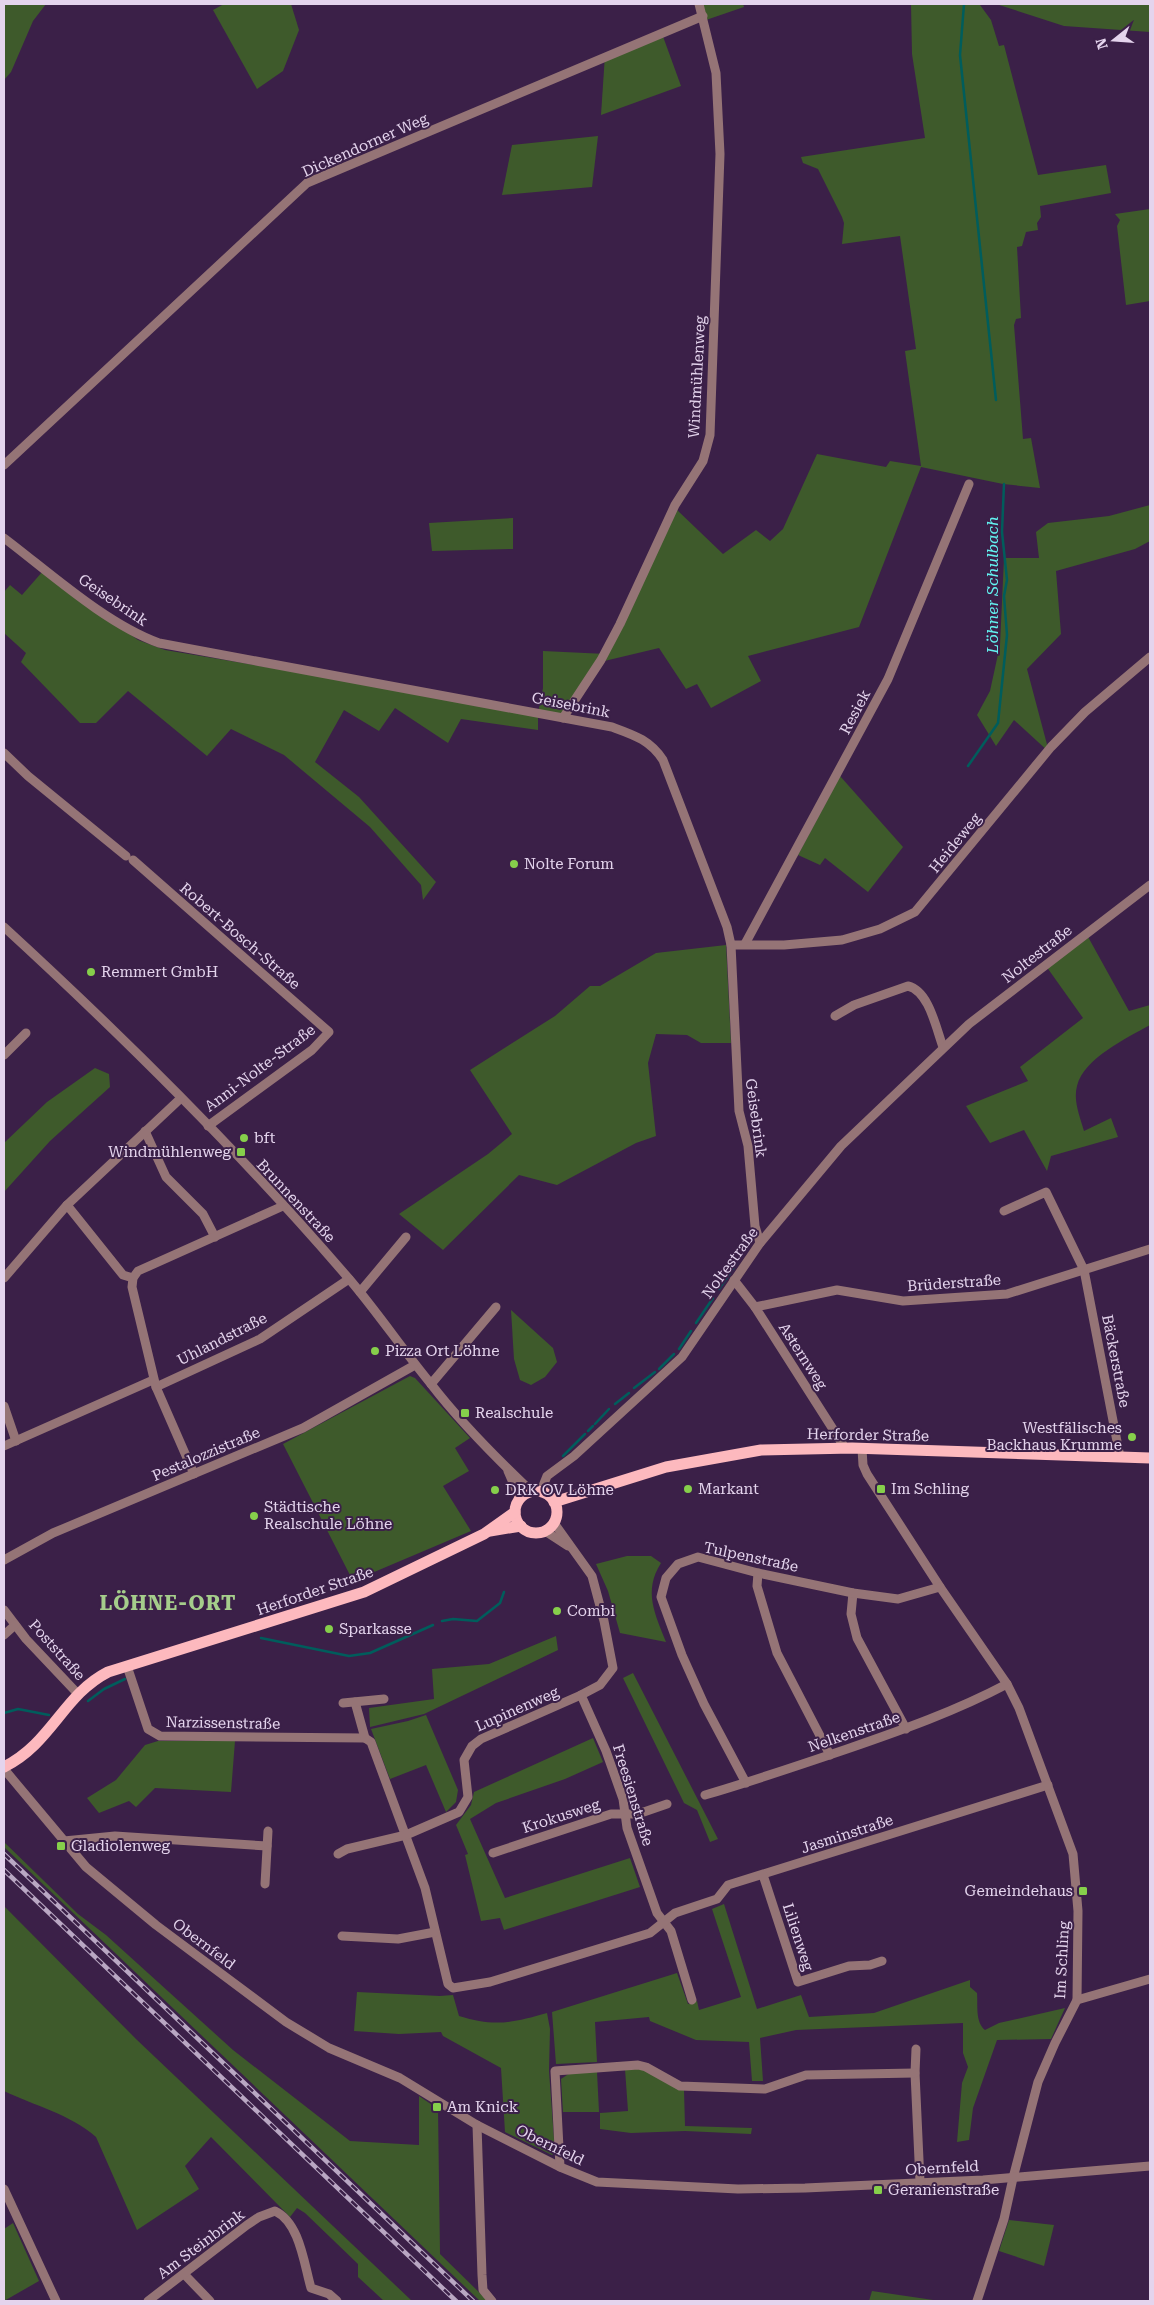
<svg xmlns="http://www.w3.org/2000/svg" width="1154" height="2305" viewBox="0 0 1154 2305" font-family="'Roboto Serif',serif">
	<rect width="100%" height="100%" fill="#3b2048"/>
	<g fill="#3e5a2b">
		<path d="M4,4H46L33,21L11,72L4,80Z"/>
		<path d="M224,4H291L299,30L283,71L257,89L213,10Z"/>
		<path d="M701,4H743L744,7L706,20Z"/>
		<path d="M911,4L980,5L991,20L999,46L1004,45L1038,175L1106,165L1111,193L1040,206L1041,217L1037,223L1038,230L1026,232L1022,246L1017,247L1021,318L1016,319L1014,325L1023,439L1031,438L1040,488L1003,484L921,467L859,627L748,656L761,681L711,708L697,684L686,689L659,648L596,663L565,718L538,713V730L461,719L448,743L395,708L379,731L344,710L315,762L359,797L436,882L423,900L421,885L370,827L284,755L231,729L207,756L128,691L96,723H80L21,662L26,653L4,633V592L10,585L22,595L43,571L138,640L165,650L538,713L543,688V651L606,654L676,509L723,554L756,530L770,541L783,529L817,454L886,467L890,461L921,466L905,351L916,349L900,236L842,244L844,223L842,217L818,169L803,163L801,157L925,138L912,54Z"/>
		<path d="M996,4H1150V32L1064,26Z"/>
		<path d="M661,31L681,86L601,115L605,55Z"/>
		<path d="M598,136L592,187L502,195L512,145Z"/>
		<path d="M1150,209V301L1126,305L1117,226L1120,220L1115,214Z"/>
		<path d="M1150,505V541L1135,549L1056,571L1061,634L1027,669L1049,752L1014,720L996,746L977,715L990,691L1000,645L1004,558H1039L1036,532L1048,523L1109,516Z"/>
		<path d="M513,518V549L432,551L429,523Z"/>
		<path d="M840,776L903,847L868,892L825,858L820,865L798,855Z"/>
		<path d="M1087,935L1129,1011L1150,1005V1025C1127,1038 1084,1058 1077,1086C1073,1101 1080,1117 1084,1131L1111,1118L1118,1137L1051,1156L1047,1171L1024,1130L990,1143L966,1106L1028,1081L1020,1067L1083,1018L1046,966Z"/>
		<path d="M726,945L731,1043H701L687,1035L656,1034L648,1063L656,1136L636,1143L557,1185L519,1175L443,1250L399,1214L488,1154L512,1134L470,1070L555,1016L590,986H600L656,953Z"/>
		<path d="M95,1068L109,1074L110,1087L50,1141L4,1192V1143L47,1102Z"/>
		<path d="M511,1310L553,1348L557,1362L545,1377L531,1385L520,1380L514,1359Z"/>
		<path d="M410,1376L415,1378L470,1438L455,1448L469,1471L443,1486L471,1531L353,1581L283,1444Z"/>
		<path d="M627,1556H651L661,1563C643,1591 655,1614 666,1642L620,1633L608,1591L596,1564Z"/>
		<path d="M556,1636L558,1650L424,1714L370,1727L369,1708L434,1699L432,1669L489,1664Z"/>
		<path d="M633,1673L718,1839L710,1842L697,1810L684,1803L623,1678Z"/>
		<path d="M426,1715L458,1790L456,1802L446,1812L426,1765L390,1779L371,1729L408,1721Z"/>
		<path d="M593,1738L603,1762L565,1779L496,1803L470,1819L505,1898L630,1858L640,1887L504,1930L500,1918L481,1921L465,1855L468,1854L456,1825L471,1805L474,1792Z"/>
		<path d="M158,1741H235L231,1792L155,1788L136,1807L129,1801L99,1813L87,1798L116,1780L145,1745Z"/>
		<path d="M4,1842L78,1914L106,1935L233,2050L350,2141L419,2145V2096L438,2109L440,2254L488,2301H480L4,1847Z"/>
		<path d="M724,1904L757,2009L801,1995L809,2017L874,2013L970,1980V1987L977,1993C978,2004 975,2022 985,2030L999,2023L1065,2008L1051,2039L997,2040L973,2108L969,2140L957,2142L962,2083L968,2067L963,2053V2023L796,2030L760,2038L763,2081H752L749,2042L696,2040L650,2021L649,2017L595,2022L597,2062L556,2064L552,2012L677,1973L688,2004L697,2001L699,2010L741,1997L712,1909Z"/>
		<path d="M4,1906L136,2039L412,2301H384L358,2277V2264L305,2213L297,2208L290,2217L211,2137L185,2166L199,2189L137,2230L96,2137C70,2114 35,2106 4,2091Z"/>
		<path d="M357,1992L440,1996L453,1995L459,2016C494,2027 512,2023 547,2013L550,2029L549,2071L555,2153L552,2155L505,2132L501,2068L443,2036L441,2032L399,2034L354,2031Z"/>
		<path d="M625,2069H643L684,2090L685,2126L752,2128L751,2134L685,2131L631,2133L600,2129V2113L628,2111Z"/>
		<path d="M597,2072L599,2112H563L561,2079L570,2073Z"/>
		<path d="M1009,2220L1054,2225L1044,2266L999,2251Z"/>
		<path d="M13,2223L39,2281L4,2301V2229Z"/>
		<path d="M872,2291L940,2301H869Z"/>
	</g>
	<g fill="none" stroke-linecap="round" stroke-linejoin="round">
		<g stroke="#005d5c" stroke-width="2.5">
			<path d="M964,4L960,55L996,400"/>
			<path d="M968,766L998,723L1007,635L1004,596L1007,580L1002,532L1004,484"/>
			<path d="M719,1289L736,1264"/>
			<path d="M696,1323L713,1298"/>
			<path d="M679,1349L691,1331"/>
			<path d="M659,1369L674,1354"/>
			<path d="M634,1388L655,1372"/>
			<path d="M615,1404L629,1393"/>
			<path d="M595,1424L609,1409"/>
			<path d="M588,1431L593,1426"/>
			<path d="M563,1456L585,1434"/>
			<path d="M442,1621L453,1619L477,1621L500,1603L504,1592"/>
			<path d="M261,1638L349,1656L370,1653L433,1625"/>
			<path d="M88,1701L104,1689L125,1679"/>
			<path d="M4,1713L18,1709L49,1715"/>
		</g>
		<g stroke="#957476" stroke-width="9">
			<path d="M4,465L307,183L703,16"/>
			<path d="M4,538C49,572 106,624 159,643L612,727C634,735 650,740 663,760L727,927L731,945L739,1111L748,1146L755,1226L760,1243"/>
			<path d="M563,718L601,660L620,624L675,505L703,461L710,435L720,154L716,73L699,4"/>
			<path d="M4,753L28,776L126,856"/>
			<path d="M133,860L329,1032L312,1050L208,1126"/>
			<path d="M4,927C125,1038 243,1155 350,1280C378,1313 403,1350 431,1384C461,1423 496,1458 532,1492"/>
			<path d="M745,944L888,679L969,484"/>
			<path d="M731,945H784L842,940L880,929L915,912L1051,747L1085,712L1150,657"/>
			<path d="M835,1016L854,1005L908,986C929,991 936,1028 943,1047"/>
			<path d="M4,1055L26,1033"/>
			<path d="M145,1131L166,1177L203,1214L215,1237"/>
			<path d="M67,1205L123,1275L133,1278"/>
			<path d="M1004,1211L1046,1192L1084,1270L1120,1457"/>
			<path d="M4,1278L67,1205L180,1099"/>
			<path d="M734,1280L755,1307L845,1448"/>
			<path d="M360,1292L406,1237"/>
			<path d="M755,1307L837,1290L903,1301L1007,1294L1150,1249"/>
			<path d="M431,1384L496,1307"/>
			<path d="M156,1387L260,1339L349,1279"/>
			<path d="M4,1406L16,1441"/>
			<path d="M4,1446L153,1380"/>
			<path d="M862,1449L863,1465L867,1474L940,1587L1007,1684L1019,1708L1073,1854L1078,1911L1077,2000L1055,2043L1038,2082L1013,2178L1004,2219L977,2301"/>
			<path d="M508,1471L520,1499"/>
			<path d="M194,1474L156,1387L132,1287L133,1278L138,1271L283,1206"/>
			<path d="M544,1493L543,1486L547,1476L574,1456L682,1357L760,1243L841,1146L969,1024L1150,885"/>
			<path d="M554,1523L592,1576L604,1621L613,1668L600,1685L581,1695L606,1751L623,1799L627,1828L657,1913L671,1931L692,2000"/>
			<path d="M545,1531L568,1546"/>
			<path d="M4,1560L53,1533L303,1428L415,1365"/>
			<path d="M758,1573L757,1586L777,1653L830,1755"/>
			<path d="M853,1593L851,1614L857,1638L906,1729"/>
			<path d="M4,1610L26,1639L78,1694"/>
			<path d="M4,1635L15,1625"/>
			<path d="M127,1666L148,1729L160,1736L365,1738L371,1742L425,1888L448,1984L453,1988L490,1982L650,1933L675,1913L717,1899L728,1885L1048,1785"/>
			<path d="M355,1702L365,1738"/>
			<path d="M343,1703L384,1699"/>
			<path d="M4,1769L86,1867L156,1925L286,2022L329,2048L400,2078L477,2125L560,2167L597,2182L738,2189L805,2188L983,2180L1150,2166"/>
			<path d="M746,1783L704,1704L682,1655L661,1597L666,1578L678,1564L698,1557L758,1573L853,1593L898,1599L940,1587"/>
			<path d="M705,1795C753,1781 800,1765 847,1749C902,1730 956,1711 1007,1684"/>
			<path d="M64,1841L115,1836L267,1846"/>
			<path d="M493,1853L611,1814H638L667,1804"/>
			<path d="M338,1854L347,1849L406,1835L459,1812L468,1797L464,1760L472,1746L481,1739L581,1695"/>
			<path d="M763,1875L798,1982L849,1966L870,1965L882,1961"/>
			<path d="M265,1884L268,1831"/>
			<path d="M342,1936L398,1939L435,1932"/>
			<path d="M1077,2000L1150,1979"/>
			<path d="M916,2049L915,2073L920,2182"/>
			<path d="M477,2125L482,2275L483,2290L492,2301"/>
			<path d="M560,2167L555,2071L638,2065L646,2067L680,2086L765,2089L806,2075L915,2073"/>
			<path d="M4,2189L56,2301"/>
			<path d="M184,2274L210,2301"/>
			<path d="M148,2301L247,2225L259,2217L275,2211C300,2223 304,2264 311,2288L329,2294L337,2301"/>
		</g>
		<g stroke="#fdb9be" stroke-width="11">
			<circle cx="536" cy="1512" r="21"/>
			<path d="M554,1502L666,1467L761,1450L852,1448L1150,1458"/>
			<path d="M490,1531L521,1526"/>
			<path d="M4,1767C52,1743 63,1695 108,1672L364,1592L484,1534L515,1512"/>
		</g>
		<defs>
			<g id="rail">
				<path d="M4,1854L473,2301"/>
				<path d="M4,1870L456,2301"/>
			</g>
		</defs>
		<use href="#rail" stroke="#b9a7c3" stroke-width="4.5"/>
		<use href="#rail" stroke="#3b2048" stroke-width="2.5" stroke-dasharray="8" stroke-linecap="butt"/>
	</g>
	<g fill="#86cf4b" stroke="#3b2048" stroke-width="2">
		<circle cx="514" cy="864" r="5"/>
		<circle cx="91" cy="972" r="5"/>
		<circle cx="244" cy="1138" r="5"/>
		<rect x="236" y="1147" width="10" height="10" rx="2.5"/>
		<circle cx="375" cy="1351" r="5"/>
		<rect x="460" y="1408" width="10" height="10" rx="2.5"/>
		<circle cx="1132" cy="1437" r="5"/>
		<circle cx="688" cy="1489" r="5"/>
		<rect x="876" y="1484" width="10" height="10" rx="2.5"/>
		<circle cx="495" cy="1490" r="5"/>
		<circle cx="254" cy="1516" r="5"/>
		<circle cx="557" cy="1611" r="5"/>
		<circle cx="329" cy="1629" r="5"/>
		<rect x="56" y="1841" width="10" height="10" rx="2.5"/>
		<rect x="1078" y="1886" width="10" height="10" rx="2.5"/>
		<rect x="432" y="2102" width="10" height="10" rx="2.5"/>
		<rect x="873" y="2185" width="10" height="10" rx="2.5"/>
	</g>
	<g text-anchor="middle" stroke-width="4" stroke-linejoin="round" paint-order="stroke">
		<g font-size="15" fill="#e4d4ed" stroke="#3b2048">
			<text transform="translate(365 145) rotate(-24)" y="5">Dickendorner Weg</text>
			<text transform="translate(697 377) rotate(-87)" y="5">Windmühlenweg</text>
			<text transform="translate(113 600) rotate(34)" y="5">Geisebrink</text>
			<text transform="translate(571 705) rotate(11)" y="5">Geisebrink</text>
			<text transform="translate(855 712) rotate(-62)" y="5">Resiek</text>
			<text transform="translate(955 843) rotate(-51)" y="5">Heideweg</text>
			<text transform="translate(240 936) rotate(41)" y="5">Robert-Bosch-Straße</text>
			<text transform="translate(1037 954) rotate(-38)" y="5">Noltestraße</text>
			<text transform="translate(260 1068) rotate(-37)" y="5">Anni-Nolte-Straße</text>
			<text transform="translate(756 1118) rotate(82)" y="5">Geisebrink</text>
			<text transform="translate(296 1201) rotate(47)" y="5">Brunnenstraße</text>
			<text transform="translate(730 1263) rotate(-54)" y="5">Noltestraße</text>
			<text transform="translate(954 1283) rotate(-4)" y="5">Brüderstraße</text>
			<text transform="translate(222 1339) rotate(-27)" y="5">Uhlandstraße</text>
			<text transform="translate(803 1356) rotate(57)" y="5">Asternweg</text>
			<text transform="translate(1116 1361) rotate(79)" y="5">Bäckerstraße</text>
			<text transform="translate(868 1435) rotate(1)" y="5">Herforder Straße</text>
			<text transform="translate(206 1454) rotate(-23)" y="5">Pestalozzistraße</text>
			<text transform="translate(751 1557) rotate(12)" y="5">Tulpenstraße</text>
			<text transform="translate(315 1591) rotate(-19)" y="5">Herforder Straße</text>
			<text transform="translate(57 1650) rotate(48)" y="5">Poststraße</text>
			<text transform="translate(517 1709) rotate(-24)" y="5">Lupinenweg</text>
			<text transform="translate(223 1723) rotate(1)" y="5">Narzissenstraße</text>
			<text transform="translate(854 1732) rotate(-19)" y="5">Nelkenstraße</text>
			<text transform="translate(633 1795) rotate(73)" y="5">Freesienstraße</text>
			<text transform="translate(561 1816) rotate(-18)" y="5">Krokusweg</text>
			<text transform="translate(847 1834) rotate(-18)" y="5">Jasminstraße</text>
			<text transform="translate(798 1937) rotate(72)" y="5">Lilienweg</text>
			<text transform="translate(204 1944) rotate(37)" y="5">Obernfeld</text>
			<text transform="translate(1062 1960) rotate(-87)" y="5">Im Schling</text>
			<text transform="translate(550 2145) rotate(26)" y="5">Obernfeld</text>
			<text transform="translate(942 2168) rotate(-3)" y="5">Obernfeld</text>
			<text transform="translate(201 2244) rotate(-37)" y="5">Am Steinbrink</text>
		</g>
		<g font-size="15" fill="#e4d4ed" stroke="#3b2048" text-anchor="start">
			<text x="524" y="869">Nolte Forum</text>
			<text x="101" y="977">Remmert GmbH</text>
			<text x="254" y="1143">bft</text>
			<text x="231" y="1157" text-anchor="end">Windmühlenweg</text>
			<text x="385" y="1356">Pizza Ort Löhne</text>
			<text x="475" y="1418">Realschule</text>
			<text x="1122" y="1433" text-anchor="end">Westfälisches<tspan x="1122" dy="17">Backhaus Krumme</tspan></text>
			<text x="698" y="1494">Markant</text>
			<text x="891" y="1494">Im Schling</text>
			<text x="505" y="1495">DRK OV Löhne</text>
			<text x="264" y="1512">Städtische<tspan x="264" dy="17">Realschule Löhne</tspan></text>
			<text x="567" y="1616">Combi</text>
			<text x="339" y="1634">Sparkasse</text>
			<text x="71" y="1851">Gladiolenweg</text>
			<text x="1073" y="1896" text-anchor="end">Gemeindehaus</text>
			<text x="447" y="2112">Am Knick</text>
			<text x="888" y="2195">Geranienstraße</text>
		</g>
		<g font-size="16" font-style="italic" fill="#63f3f1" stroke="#3b2048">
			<text transform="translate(992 585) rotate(-90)" y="6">Löhner Schulbach</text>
		</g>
		<g font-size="20" font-weight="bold" letter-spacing="1" fill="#a5cd8b" stroke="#3b2048">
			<text x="168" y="1610">LÖHNE-ORT</text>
		</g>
	</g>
	<rect width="1154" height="2305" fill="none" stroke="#e4d4ed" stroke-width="10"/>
	<g transform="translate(1114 40) rotate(253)" stroke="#3b2048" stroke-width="4" paint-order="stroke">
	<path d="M0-4L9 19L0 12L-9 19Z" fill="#e4d4ed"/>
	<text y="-8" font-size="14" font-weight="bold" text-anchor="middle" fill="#e4d4ed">N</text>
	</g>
</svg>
